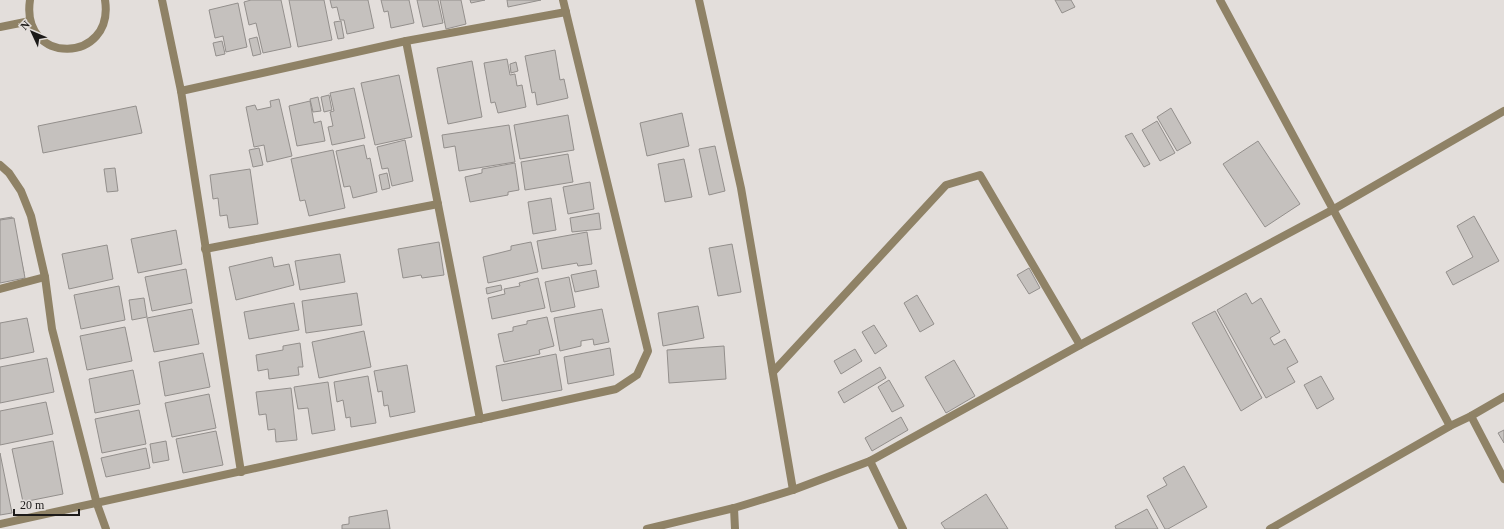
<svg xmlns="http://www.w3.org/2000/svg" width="1504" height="529" viewBox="0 0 1504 529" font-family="Georgia,serif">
	<rect width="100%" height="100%" fill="#e3dedb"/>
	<g fill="#c5c1be" stroke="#938f8c">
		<path d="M251,0H281L291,47L263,53L256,23L249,25L244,2Z"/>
		<path d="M289,0H324L332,40L298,47Z"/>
		<path d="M330,0H368L374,28L347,34L344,20H340L337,7L332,8Z"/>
		<path d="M381,0H409L414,23L391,28L388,11L384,12Z"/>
		<path d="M417,0H438L443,23L423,27Z"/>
		<path d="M440,0H461L466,24L446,29Z"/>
		<path d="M470,0H485L471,3Z"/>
		<path d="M507,0H541L508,7Z"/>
		<path d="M1055,0H1071L1075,7L1062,13Z"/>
		<path d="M238,3L247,47L226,52L223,36L215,38L209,10Z"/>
		<path d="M341,21L344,38L338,39L334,22Z"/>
		<path d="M257,37L261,54L253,56L249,39Z"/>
		<path d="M222,41L225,54L216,56L213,43Z"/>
		<path d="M555,50L560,80L564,79L568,98L537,105L535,92L532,93L525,56Z"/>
		<path d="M507,59L510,75L515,74L517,86L522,85L526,107L498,113L495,102L491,103L484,63Z"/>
		<path d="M472,61L482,117L448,124L437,68Z"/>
		<path d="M516,62L518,71L511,73L510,64Z"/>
		<path d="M399,75L412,137L375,145L361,83Z"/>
		<path d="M354,88L365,138L332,145L328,127L333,126L330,112L334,111L330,93Z"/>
		<path d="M329,95L332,110L324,112L321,97Z"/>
		<path d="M318,97L321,111L313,112L310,99Z"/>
		<path d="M279,99L292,156L267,162L264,145L254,147L246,107L255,105L257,110L271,107L270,101Z"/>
		<path d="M310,101L314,123L321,121L325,141L297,146L289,106Z"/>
		<path d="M136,106L142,133L43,153L38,126Z"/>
		<path d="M1171,108L1191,143L1177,151L1157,117Z"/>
		<path d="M682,113L689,146L647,156L640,123Z"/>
		<path d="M568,115L574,150L520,159L514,125Z"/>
		<path d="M1157,121L1175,153L1160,161L1142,130Z"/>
		<path d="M509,125L515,162L459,171L455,146L444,148L442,135Z"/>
		<path d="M1132,133L1150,164L1144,167L1125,136Z"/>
		<path d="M405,140L413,181L392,186L388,168L382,169L377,147Z"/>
		<path d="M1258,141L1300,204L1265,227L1223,164Z"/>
		<path d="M364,145L367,159L370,158L377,192L353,198L350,186L344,187L336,151Z"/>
		<path d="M715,146L725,191L709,195L699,149Z"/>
		<path d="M259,148L263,165L253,167L249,150Z"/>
		<path d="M333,150L345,208L309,216L305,200L300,201L291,159Z"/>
		<path d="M568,154L573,182L525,190L521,162Z"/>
		<path d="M684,159L692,197L665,202L658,164Z"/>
		<path d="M515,163L519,190L508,192V195L470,202L465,177L482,173V169Z"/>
		<path d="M115,168L118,191L107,192L104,169Z"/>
		<path d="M250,169L258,224L229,228L227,215L220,216L218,198L213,199L210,175Z"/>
		<path d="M387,173L390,188L382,190L379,175Z"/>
		<path d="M590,182L594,209L568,214L563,187Z"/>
		<path d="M551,198L556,230L533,234L528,202Z"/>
		<path d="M599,213L601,229L572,232L570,218Z"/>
		<path d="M1474,216L1499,261L1453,285L1446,272L1473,257L1457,226Z"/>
		<path d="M12,217L24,273L0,278V219Z"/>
		<path d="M14,218L25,278L0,283V220Z"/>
		<path d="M176,230L182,264L138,273L131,239Z"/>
		<path d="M587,232L592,264L578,266L577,263L542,269L537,241Z"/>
		<path d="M439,242L444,275L422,278L421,275L403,278L398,249Z"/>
		<path d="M531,242L538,272L488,283L483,257L511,250V246Z"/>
		<path d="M732,244L741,292L718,296L709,248Z"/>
		<path d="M107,245L113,279L69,289L62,254Z"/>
		<path d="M340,254L345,282L300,290L295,261Z"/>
		<path d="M272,257L274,267L289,264L294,285L236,300L229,267Z"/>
		<path d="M1029,268L1040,288L1029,294L1017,275Z"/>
		<path d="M186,269L192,303L152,311L145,277Z"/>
		<path d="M596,270L599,287L575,292L571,275Z"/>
		<path d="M569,277L575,307L551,312L545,282Z"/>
		<path d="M538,278L545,308L492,319L488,298L505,294L504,289L520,286L519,283Z"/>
		<path d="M501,285L502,290L487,294L486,288Z"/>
		<path d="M119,286L125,320L81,329L74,295Z"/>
		<path d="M357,293L362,325L306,333L302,301Z"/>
		<path d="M1246,293L1252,304L1261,298L1280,332L1270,338L1274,345L1285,339L1298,362L1287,368L1295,382L1266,398L1217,310Z"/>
		<path d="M917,295L934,324L920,332L904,303Z"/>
		<path d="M144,298L147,317L132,320L129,300Z"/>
		<path d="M294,303L299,330L249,339L244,312Z"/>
		<path d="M698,306L704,338L663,346L658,313Z"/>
		<path d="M192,309L199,344L154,352L147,318Z"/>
		<path d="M602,309L609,342L594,345L593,339L581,341V346L560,351L554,318Z"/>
		<path d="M1215,311L1262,398L1241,411L1192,323Z"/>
		<path d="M547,317L554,346L539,350L540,354L504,362L498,334L513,331V327L527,324V321Z"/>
		<path d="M27,318L34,352L0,359V323Z"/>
		<path d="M874,325L887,346L875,354L862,332Z"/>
		<path d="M125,327L132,361L87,370L80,336Z"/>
		<path d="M364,331L371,367L319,378L312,342Z"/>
		<path d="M300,343L303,367H298L299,375L269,379L268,369L258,371L256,355L283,350V346Z"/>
		<path d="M724,346L726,379L669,383L667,350Z"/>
		<path d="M610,348L614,375L568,384L564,357Z"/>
		<path d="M855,349L862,361L841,374L834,361Z"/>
		<path d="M203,353L210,387L165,396L159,362Z"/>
		<path d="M556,354L562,390L502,401L496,366Z"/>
		<path d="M47,358L54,392L0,403V367Z"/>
		<path d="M954,360L975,396L946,413L925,377Z"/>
		<path d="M407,365L415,412L390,417L388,405L384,406L382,391L378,392L374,371Z"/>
		<path d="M880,367L886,378L844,403L838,392Z"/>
		<path d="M133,370L140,404L95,413L89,379Z"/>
		<path d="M368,376L376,423L351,427L350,417L346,418L343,400L337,402L334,382Z"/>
		<path d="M1321,376L1334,399L1317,409L1304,385Z"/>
		<path d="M889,380L904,406L892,412L878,387Z"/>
		<path d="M328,382L335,430L312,434L308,408L298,409L294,387Z"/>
		<path d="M291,388L297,440L276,442L275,429L268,430L266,414L259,415L256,392Z"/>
		<path d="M209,394L216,428L172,437L165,403Z"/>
		<path d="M46,402L53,434L0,445V411Z"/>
		<path d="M139,410L146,444L102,453L95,419Z"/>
		<path d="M901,417L908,430L872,451L865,438Z"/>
		<path d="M1504,430V443L1498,433Z"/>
		<path d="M216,431L223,465L183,473L176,439Z"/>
		<path d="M53,441L63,494L23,502L12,449Z"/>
		<path d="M166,441L169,460L153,463L150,444Z"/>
		<path d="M146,448L150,468L106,477L101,458Z"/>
		<path d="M0,453L12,513L0,515Z"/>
		<path d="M1184,466L1207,507L1168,529H1165L1147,496L1167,485L1163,478Z"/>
		<path d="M986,494L1008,529H945L941,523Z"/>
		<path d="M1147,509L1158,529H1116L1115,526Z"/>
		<path d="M387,510L390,529H342V525L349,524V517Z"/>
	</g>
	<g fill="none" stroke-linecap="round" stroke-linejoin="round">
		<g stroke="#8f8266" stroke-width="8">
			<path d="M30,0C20,66 115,64 105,0"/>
			<path d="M162,0L181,91L241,472"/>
			<path d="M699,0L741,188L793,490"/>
			<path d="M1220,0L1450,426"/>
			<path d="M0,27L30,21"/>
			<path d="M406,41L480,419"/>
			<path d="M181,91L406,41L566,12"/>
			<path d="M0,165L9,173L21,191L31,216L45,277L52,329L97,504L106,529"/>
			<path d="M205,249L438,204"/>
			<path d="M0,289L45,277"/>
			<path d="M773,372L946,185L980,175L1080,345"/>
			<path d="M1471,416L1504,479"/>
			<path d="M870,461L903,529"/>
			<path d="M734,508L735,529"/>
			<path d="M0,524L616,389L637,375L648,351L563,0"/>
			<path d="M647,529L734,508L793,490L870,461L1080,345L1334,209L1504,111"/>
			<path d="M1270,529L1450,426L1471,416L1504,397"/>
		</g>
	</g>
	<g transform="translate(32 32) rotate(314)" stroke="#e3dedb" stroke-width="3" paint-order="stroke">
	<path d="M0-3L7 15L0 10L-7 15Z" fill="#1c1a19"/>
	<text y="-6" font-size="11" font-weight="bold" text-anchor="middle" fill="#1c1a19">N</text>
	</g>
	<path d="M14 509v6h65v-6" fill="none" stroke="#1c1a19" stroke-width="2"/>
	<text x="20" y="509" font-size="12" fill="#1c1a19" stroke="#e3dedb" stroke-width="3" paint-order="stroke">20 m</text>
</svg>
